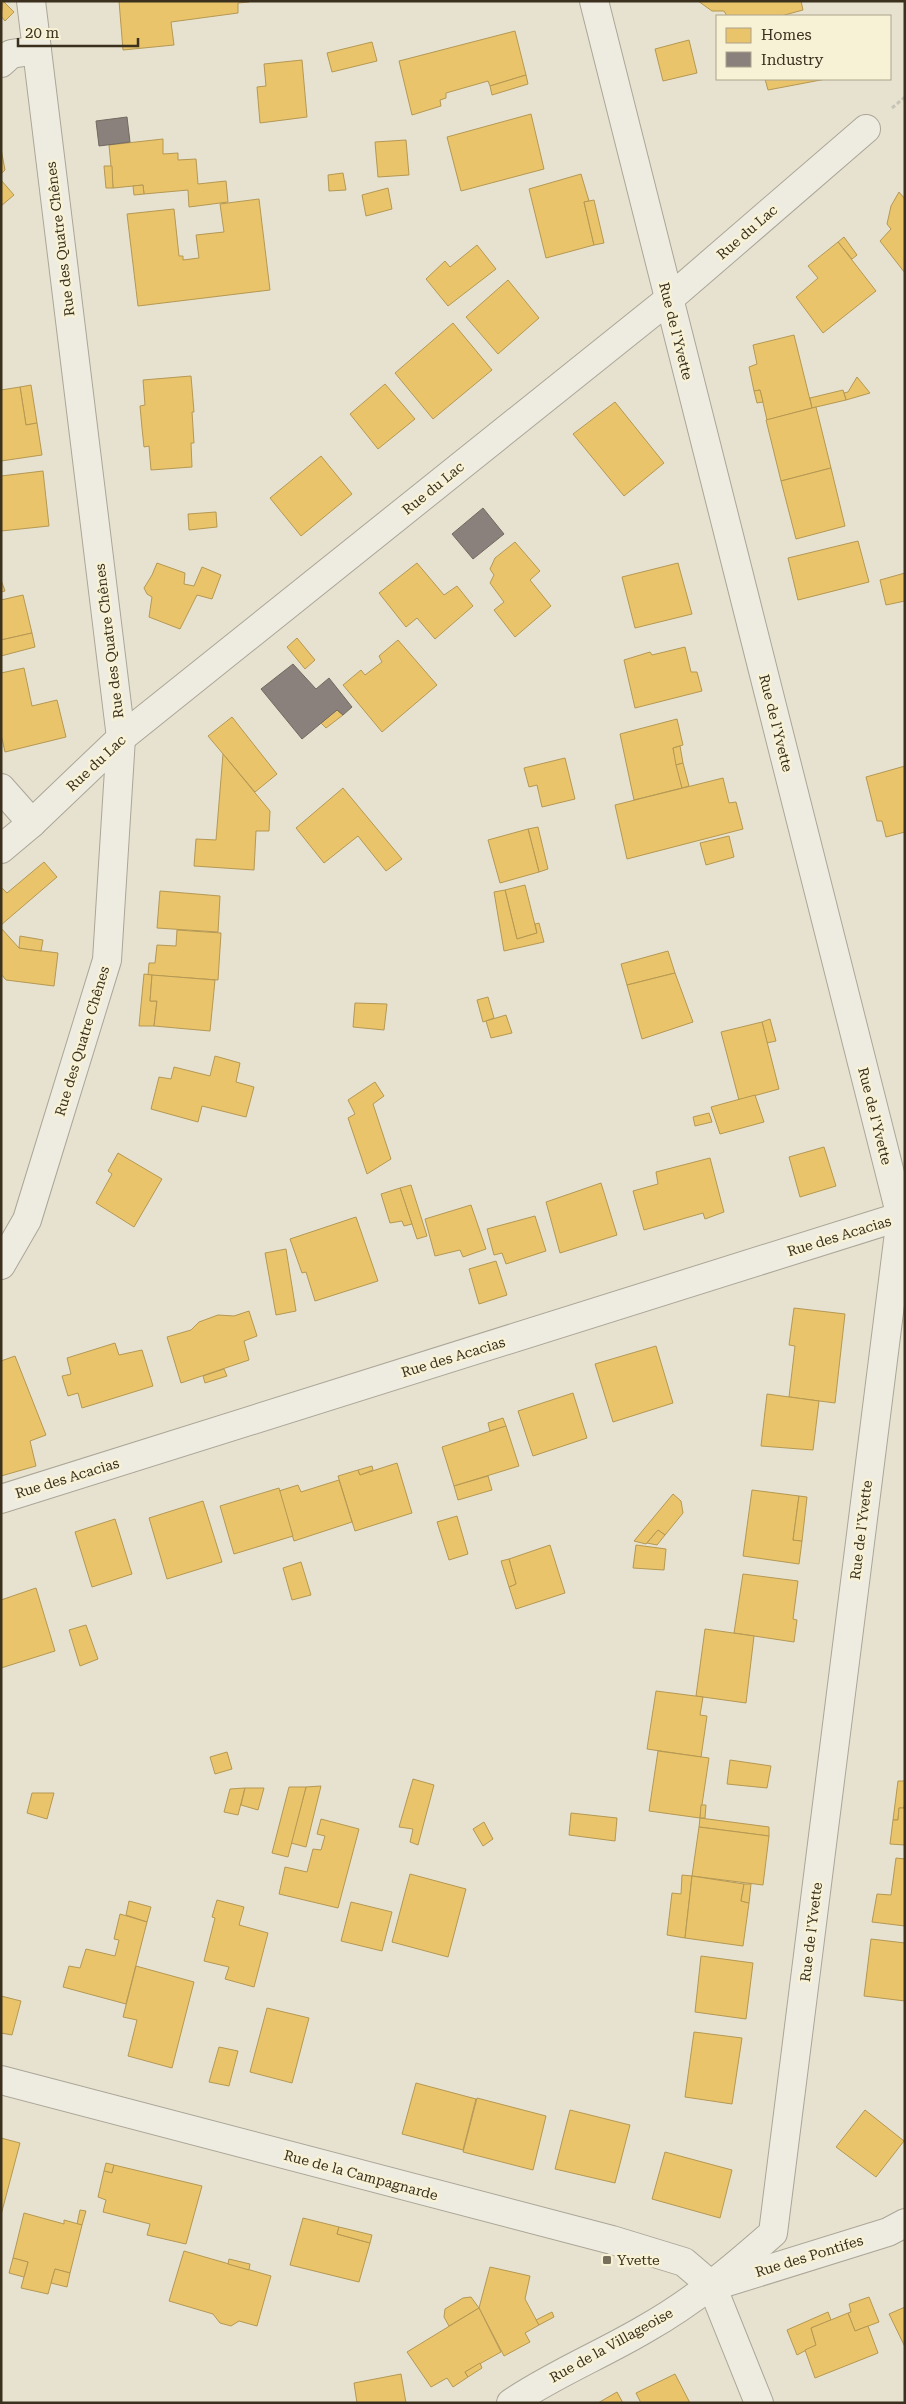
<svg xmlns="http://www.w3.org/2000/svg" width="906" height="2404" viewBox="0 0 906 2404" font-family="'Roboto Serif',serif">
	<rect width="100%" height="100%" fill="#e6e2cf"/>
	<g fill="#e9c46a" stroke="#b59853">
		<path d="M3,1L14,12L5,21L1,16Z"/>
		<path d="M119,1H249V2L238,3V13L171,22L174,45L123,50Z"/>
		<path d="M698,1H801L803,10L781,16H727L724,11H712Z"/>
		<path d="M515,31L526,75L490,86L488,81L446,93V98L440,100L441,106L412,115L399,61Z"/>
		<path d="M689,40L697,73L663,81L655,49Z"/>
		<path d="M372,42L377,61L332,72L327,53Z"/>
		<path d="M302,60L307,117L260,123L257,87L266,86L264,64Z"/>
		<path d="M526,75L528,84L492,95L490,86Z"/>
		<path d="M765,79H826L768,90Z"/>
		<path d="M531,114L544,169L461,191L447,137Z"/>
		<path d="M163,139V154L178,153V160L196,159L198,184L226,181L228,202L189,207L188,190L144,194L143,185L113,188L109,145Z"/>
		<path d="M406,140L409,175L378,177L375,142Z"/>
		<path d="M1,149L5,170L1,174Z"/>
		<path d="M104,166H112L113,188H106Z"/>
		<path d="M343,173L346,190L329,191L328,175Z"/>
		<path d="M581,174L589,201L584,202L594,245L546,258L529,189Z"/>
		<path d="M1,180L14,195L1,206Z"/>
		<path d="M143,185L144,194L134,195L133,186Z"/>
		<path d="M388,188L392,209L366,216L362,195Z"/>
		<path d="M899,192L905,199V273L880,241L891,229L887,224L891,206Z"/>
		<path d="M259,199L270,290L138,306L127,214L174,209L179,256H183V260L199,258L196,235L224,232L220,204Z"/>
		<path d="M594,200L604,243L594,245L584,202Z"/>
		<path d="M844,237L857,255L852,259L838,242Z"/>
		<path d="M838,242L876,291L823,333L796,297L818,278L808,266Z"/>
		<path d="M477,245L496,269L448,306L426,279L445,261L450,267Z"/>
		<path d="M508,280L539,318L498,354L466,317Z"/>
		<path d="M453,323L492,370L433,419L395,373Z"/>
		<path d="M794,335L812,408L767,420L760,390L754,391L749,367L757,364L753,345Z"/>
		<path d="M191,376L194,412H192L194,443H191L192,467L151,470L149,446L144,447L142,428L140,406L145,405L143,380Z"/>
		<path d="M857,377L870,393L846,400L844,393L848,392Z"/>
		<path d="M385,384L415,419L378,449L350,414Z"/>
		<path d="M31,385L37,423L26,425L20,387Z"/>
		<path d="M20,387L26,425L37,423L42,455L1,461V390Z"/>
		<path d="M760,390L763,402L757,403L754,391Z"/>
		<path d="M843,390L846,400L812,408L810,398Z"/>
		<path d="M615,402L664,463L624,496L573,434Z"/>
		<path d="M816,407L831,468L781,481L766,420Z"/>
		<path d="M321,456L352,494L301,536L270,498Z"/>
		<path d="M831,468L845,526L796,539L781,481Z"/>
		<path d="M43,471L49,526L1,531V476Z"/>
		<path d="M216,512L217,527L189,530L188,514Z"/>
		<path d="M858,541L869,582L798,600L788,558Z"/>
		<path d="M515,542L540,571L530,580L551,606L515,637L494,610L504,602L490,583L494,575L490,569L495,558Z"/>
		<path d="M157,563L185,573L184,584L194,586L202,567L221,575L212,599L197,595L180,629L149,617L152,597L147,594L144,588L152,575Z"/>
		<path d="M417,563L444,595L457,586L473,606L435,639L417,618L406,627L379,593Z"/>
		<path d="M678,563L692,614L635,628L622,577Z"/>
		<path d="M905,573V601L886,605L880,580Z"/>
		<path d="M1,580L5,591L1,592Z"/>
		<path d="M23,595L32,633L1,640V600Z"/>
		<path d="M32,633L35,647L1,656V640Z"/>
		<path d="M297,638L315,660L305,669L287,647Z"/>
		<path d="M398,640L437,685L382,732L343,685L361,670L365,675L382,662L379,656Z"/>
		<path d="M685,647L691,672H697L702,691L635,708L624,660L650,652L652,655Z"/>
		<path d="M24,668L32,706L57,700L66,737L5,752L1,734V673Z"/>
		<path d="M337,710L343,715L326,728L321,723Z"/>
		<path d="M232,717L277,774L255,792L208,736Z"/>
		<path d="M677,719L683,745L673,748L682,788L634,800L620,734Z"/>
		<path d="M680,746L683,763L676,765L673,748Z"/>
		<path d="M223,754L270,811L269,831H256L254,870L194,866L196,839L216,840Z"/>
		<path d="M565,758L575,799L542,807L537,785L529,787L524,768Z"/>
		<path d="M683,763L689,786L682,788L676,765Z"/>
		<path d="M905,766V832L886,837L882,821H877L866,777Z"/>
		<path d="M723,778L729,803L736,802L743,829L627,859L615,805Z"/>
		<path d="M343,788L402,859L386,871L358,836L324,863L296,828Z"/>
		<path d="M538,827L548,869L539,872L528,829Z"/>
		<path d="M528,829L539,872L500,883L488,840Z"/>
		<path d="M729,836L734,857L706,865L700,843Z"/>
		<path d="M44,862L57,877L1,925V887L7,893Z"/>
		<path d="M525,885L537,933L517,939L505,890Z"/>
		<path d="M505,890L517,939L537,933L535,924L539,923L544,942L504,951L494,892Z"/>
		<path d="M160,891L220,896L218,932L157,928Z"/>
		<path d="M1,928L19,948L58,953L54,986L6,980L1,974Z"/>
		<path d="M177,930L221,933L218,980L148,975L149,963H155L157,945L176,946Z"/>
		<path d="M20,936L43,940L41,951L19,948Z"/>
		<path d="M668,951L675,973L627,985L621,964Z"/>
		<path d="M675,973L693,1022L642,1039L627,985Z"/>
		<path d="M144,974L152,975L150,1001H157L154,1026H139Z"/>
		<path d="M152,975L215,980L210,1031L154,1026L157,1001H150Z"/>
		<path d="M488,997L494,1018L483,1022L477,1000Z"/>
		<path d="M355,1003L387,1004L384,1030L353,1027Z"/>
		<path d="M506,1015L512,1033L491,1038L486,1021Z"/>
		<path d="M770,1019L776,1041L767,1043L762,1022Z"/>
		<path d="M762,1022L779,1089L739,1100L721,1032Z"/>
		<path d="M215,1056L240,1063L236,1082L254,1087L246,1117L202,1106L198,1122L151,1109L159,1077L171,1079L174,1067L210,1076Z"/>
		<path d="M375,1082L384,1096L373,1104L391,1159L367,1174L348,1118L355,1114L348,1100Z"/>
		<path d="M755,1095L764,1122L720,1134L711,1107Z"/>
		<path d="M709,1113L712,1122L695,1126L693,1117Z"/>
		<path d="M824,1147L836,1186L800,1197L789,1157Z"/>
		<path d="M118,1153L162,1179L134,1227L96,1203L112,1174L108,1171Z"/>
		<path d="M710,1158L724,1212L705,1219L703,1213L644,1230L633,1191L658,1184L656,1172Z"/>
		<path d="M601,1183L617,1235L560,1253L546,1202Z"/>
		<path d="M411,1185L427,1236L417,1239L400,1188Z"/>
		<path d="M400,1188L412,1224L404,1226L402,1221L390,1223L381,1194Z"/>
		<path d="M471,1205L486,1249L463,1257L460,1250L435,1256L425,1219Z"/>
		<path d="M535,1216L546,1251L506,1264L502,1253L494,1255L487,1229Z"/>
		<path d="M356,1217L378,1281L315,1301L306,1272L302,1273L290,1239Z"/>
		<path d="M286,1249L296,1311L276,1315L265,1253Z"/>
		<path d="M496,1261L507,1295L479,1304L469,1269Z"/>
		<path d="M794,1308L845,1314L835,1403L789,1397L795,1346L789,1345Z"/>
		<path d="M249,1311L257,1336L244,1341L249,1360L181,1383L167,1337L191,1330L199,1322L218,1315L234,1316Z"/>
		<path d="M115,1343L119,1355L142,1350L153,1386L82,1408L78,1393L68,1396L62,1376L71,1374L67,1358Z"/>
		<path d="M656,1346L673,1403L613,1422L595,1364Z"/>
		<path d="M15,1356L46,1435L30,1441L36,1466L1,1476V1361Z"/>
		<path d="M224,1369L227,1376L205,1383L203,1376Z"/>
		<path d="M573,1393L587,1438L533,1456L518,1411Z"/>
		<path d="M767,1394L819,1401L813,1450L761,1446Z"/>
		<path d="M503,1418L506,1426L490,1431L488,1423Z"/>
		<path d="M506,1426L519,1466L454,1486L442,1447Z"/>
		<path d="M397,1463L412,1513L355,1531L338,1476L358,1470L360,1475Z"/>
		<path d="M372,1466L373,1470L360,1475L358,1470Z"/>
		<path d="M488,1476L492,1490L458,1500L454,1486Z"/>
		<path d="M339,1480L352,1522L294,1541L279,1491L298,1485L301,1492Z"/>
		<path d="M279,1488L293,1536L234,1554L220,1506Z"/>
		<path d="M752,1490L799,1496L793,1540L802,1541L799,1564L743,1556Z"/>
		<path d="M673,1494L681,1501L683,1513L665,1535L658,1530L646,1544L634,1541Z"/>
		<path d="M799,1496L807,1497L802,1541L793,1540Z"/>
		<path d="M203,1501L222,1562L167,1579L149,1518Z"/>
		<path d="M457,1516L468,1554L449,1560L437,1522Z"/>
		<path d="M115,1519L132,1574L92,1587L75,1532Z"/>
		<path d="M658,1530L665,1535L657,1545L647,1543Z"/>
		<path d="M550,1545L565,1593L516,1609L509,1587L516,1584L509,1559Z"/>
		<path d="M636,1545L666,1549L664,1570L633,1568Z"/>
		<path d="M509,1559L516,1584L509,1587L501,1561Z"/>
		<path d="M301,1562L311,1595L292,1600L283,1568Z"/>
		<path d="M743,1574L798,1581L793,1619L797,1620L794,1642L734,1633Z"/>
		<path d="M36,1588L55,1651L1,1668V1600Z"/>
		<path d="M86,1625L98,1659L80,1666L69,1630Z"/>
		<path d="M705,1629L754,1636L746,1703L696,1696Z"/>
		<path d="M656,1691L703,1697L700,1715L707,1716L701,1757L647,1749Z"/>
		<path d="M658,1751L709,1758L700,1818L649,1811Z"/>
		<path d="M227,1752L232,1769L215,1774L210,1757Z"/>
		<path d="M730,1760L771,1766L767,1788L727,1784Z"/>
		<path d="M413,1779L434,1785L418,1845L410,1842L413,1829L399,1827Z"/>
		<path d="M898,1781H905V1800L904,1808H899L898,1820H893Z"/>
		<path d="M321,1786L306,1847L291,1843L306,1787Z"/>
		<path d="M289,1787H306L288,1857L272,1853Z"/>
		<path d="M245,1788L238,1815L224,1812L230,1789Z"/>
		<path d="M245,1788H264L258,1810L241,1805Z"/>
		<path d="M32,1793H54L47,1819L27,1813Z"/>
		<path d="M905,1800V1845L890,1844L893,1820H898L899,1808H904Z"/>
		<path d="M701,1805H706L705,1818H700Z"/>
		<path d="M571,1813L617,1818L615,1841L569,1835Z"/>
		<path d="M700,1818L769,1827V1836L699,1827Z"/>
		<path d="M321,1819L359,1829L338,1908L279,1894L285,1867L307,1872L313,1849L321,1850L325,1836L317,1834Z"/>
		<path d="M484,1822L493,1839L483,1846L473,1829Z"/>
		<path d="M699,1827L769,1836L763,1885L692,1876Z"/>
		<path d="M896,1858L905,1859V1926L872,1922L877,1894L891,1895Z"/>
		<path d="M410,1874L466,1889L448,1957L392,1942Z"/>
		<path d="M682,1875L692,1876L685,1938L667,1935L672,1893L681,1894Z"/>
		<path d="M692,1876L744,1884L741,1901L749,1903L743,1946L685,1938Z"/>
		<path d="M744,1884H751L749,1903L741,1901Z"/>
		<path d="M217,1900L244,1907L239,1925L268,1933L254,1987L225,1979L229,1967L204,1961L215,1918L212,1917Z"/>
		<path d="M129,1901L151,1907L147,1922L126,1915Z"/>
		<path d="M351,1902L392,1912L382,1951L341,1941Z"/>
		<path d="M120,1914L147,1922L126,2004L63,1987L69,1966L80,1968L86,1949L115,1956L119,1940L114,1939Z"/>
		<path d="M871,1939L905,1943V2001L864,1996Z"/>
		<path d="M701,1956L753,1963L746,2019L695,2012Z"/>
		<path d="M136,1966L194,1982L172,2068L128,2056L137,2020L123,2017Z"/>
		<path d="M1,1996L21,2001L12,2035L1,2033Z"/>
		<path d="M267,2008L309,2018L292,2083L250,2072Z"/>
		<path d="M694,2032L742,2038L732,2104L685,2097Z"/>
		<path d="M219,2047L238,2051L229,2086L209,2082Z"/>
		<path d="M416,2083L476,2099L463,2150L402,2134Z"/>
		<path d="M477,2098L546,2116L533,2170L463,2152Z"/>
		<path d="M570,2110L630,2125L615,2183L555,2169Z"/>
		<path d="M865,2110L904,2141L876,2177L836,2147Z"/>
		<path d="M1,2138L20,2143L1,2215Z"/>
		<path d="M665,2152L732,2170L720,2218L652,2199Z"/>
		<path d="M106,2163L114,2165L112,2173L104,2171Z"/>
		<path d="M114,2165L202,2186L186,2244L147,2235L150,2224L103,2212L106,2200L98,2197L104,2171L112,2173Z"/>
		<path d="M80,2210L86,2211L82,2225L77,2224Z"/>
		<path d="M24,2213L64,2224V2220L82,2225L70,2273L55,2269L48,2294L21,2288L28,2262L13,2258Z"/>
		<path d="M303,2218L339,2227L337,2234L370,2243L359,2282L290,2265Z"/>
		<path d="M339,2227L372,2235L370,2243L337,2234Z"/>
		<path d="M184,2251L271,2276L257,2326L239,2321L231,2326L220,2323L213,2314L169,2301Z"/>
		<path d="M13,2258L28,2262L24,2277L9,2273Z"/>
		<path d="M229,2259L250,2264L249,2270L228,2264Z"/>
		<path d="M490,2267L530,2276L525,2299L539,2325L525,2333L530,2342L504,2356L479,2308Z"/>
		<path d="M55,2269L70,2273L67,2287L51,2283Z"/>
		<path d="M471,2297L479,2308L449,2326L444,2317L445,2309L463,2298Z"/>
		<path d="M869,2297L879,2322L855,2331L848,2313L851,2312L849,2304Z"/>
		<path d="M905,2307V2347L889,2314Z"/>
		<path d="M479,2308L501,2352L465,2372L468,2377L453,2387L447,2378L431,2387L407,2352Z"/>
		<path d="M552,2312L554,2317L539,2325L536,2320Z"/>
		<path d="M828,2312L831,2320L811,2328L816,2345L797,2355L787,2330Z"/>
		<path d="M848,2313L855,2331L868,2326L878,2353L815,2378L805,2350L816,2345L811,2328Z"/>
		<path d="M480,2363L482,2368L468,2377L465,2372Z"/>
		<path d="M401,2374L406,2403H357L354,2383Z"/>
		<path d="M675,2374L690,2403H641L636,2393Z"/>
		<path d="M617,2392L623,2403H598Z"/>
	</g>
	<g fill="#8a817c" stroke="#726960">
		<path d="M127,117L130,142L99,146L96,121Z"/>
		<path d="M483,508L504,534L473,559L452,534Z"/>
		<path d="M293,664L316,689L329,678L352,707L343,715L337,710L302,739L261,689Z"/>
	</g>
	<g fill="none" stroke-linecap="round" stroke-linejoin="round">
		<defs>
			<g id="minor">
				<path d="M1,63L11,54L37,50"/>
				<path d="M1,788L32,823"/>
				<path d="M1,849L32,823L121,738L668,300L866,129"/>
				<path d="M1,1265L27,1220L107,960L121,738L31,1"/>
				<path d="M1,1499L905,1215"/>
				<path d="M1,2080L612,2240L684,2262L712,2286L759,2403"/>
				<path d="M724,2283L888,2232L905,2223"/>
				<path d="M511,2403C554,2374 601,2355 645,2329C693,2302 732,2269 773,2233L901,1217L594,1"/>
			</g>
		</defs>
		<use href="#minor" stroke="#aba697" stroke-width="30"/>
		<path stroke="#c7c3b7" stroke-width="3" stroke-dasharray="4 2.5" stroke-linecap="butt" d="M892,108L905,97"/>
		<use href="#minor" stroke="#eeebe0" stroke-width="28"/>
	</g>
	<rect fill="#776e5c" stroke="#f7f1d5" stroke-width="2" x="602" y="2255" width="10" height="10" rx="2.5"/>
	<g text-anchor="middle" stroke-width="5" stroke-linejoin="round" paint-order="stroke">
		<g font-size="14" fill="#3b301e" stroke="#f7f1d5">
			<text transform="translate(747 232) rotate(-41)" y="5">Rue du Lac</text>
			<text transform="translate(60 239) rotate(-97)" y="5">Rue des Quatre Chênes</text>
			<text transform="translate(676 331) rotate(76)" y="5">Rue de l'Yvette</text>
			<text transform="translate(433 488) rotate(-39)" y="5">Rue du Lac</text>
			<text transform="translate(109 641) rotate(-97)" y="5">Rue des Quatre Chênes</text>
			<text transform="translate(776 723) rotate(76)" y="5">Rue de l'Yvette</text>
			<text transform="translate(96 763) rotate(-43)" y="5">Rue du Lac</text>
			<text transform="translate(82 1041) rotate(-73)" y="5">Rue des Quatre Chênes</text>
			<text transform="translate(875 1116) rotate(76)" y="5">Rue de l'Yvette</text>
			<text transform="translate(839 1236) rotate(-17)" y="5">Rue des Acacias</text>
			<text transform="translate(453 1357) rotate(-17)" y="5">Rue des Acacias</text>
			<text transform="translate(67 1478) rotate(-17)" y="5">Rue des Acacias</text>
			<text transform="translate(861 1530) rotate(-83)" y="5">Rue de l'Yvette</text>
			<text transform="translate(811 1932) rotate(-83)" y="5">Rue de l'Yvette</text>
			<text transform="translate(361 2175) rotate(15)" y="5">Rue de la Campagnarde</text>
			<text transform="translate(809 2256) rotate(-17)" y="5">Rue des Pontifes</text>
			<text transform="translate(611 2345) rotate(-29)" y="5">Rue de la Villageoise</text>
		</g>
		<g font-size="14" fill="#3b301e" stroke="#f7f1d5" text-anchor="start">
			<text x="617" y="2265">Yvette</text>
		</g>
	</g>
	<rect width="906" height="2404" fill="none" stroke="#3b301e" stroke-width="5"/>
	<rect x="716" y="15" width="175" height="65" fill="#f7f1d5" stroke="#aca48c"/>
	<rect x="726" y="28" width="25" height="15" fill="#e9c46a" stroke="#aca48c"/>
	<text x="761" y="40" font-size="15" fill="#3b301e">Homes</text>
	<rect x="726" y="52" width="25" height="15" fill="#8a817c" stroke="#aca48c"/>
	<text x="761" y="65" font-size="15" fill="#3b301e">Industry</text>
	<path d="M18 38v8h120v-8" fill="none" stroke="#3b301e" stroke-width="2.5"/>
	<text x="25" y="38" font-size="15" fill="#3b301e" stroke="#f7f1d5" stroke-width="4" paint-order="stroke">20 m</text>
</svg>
